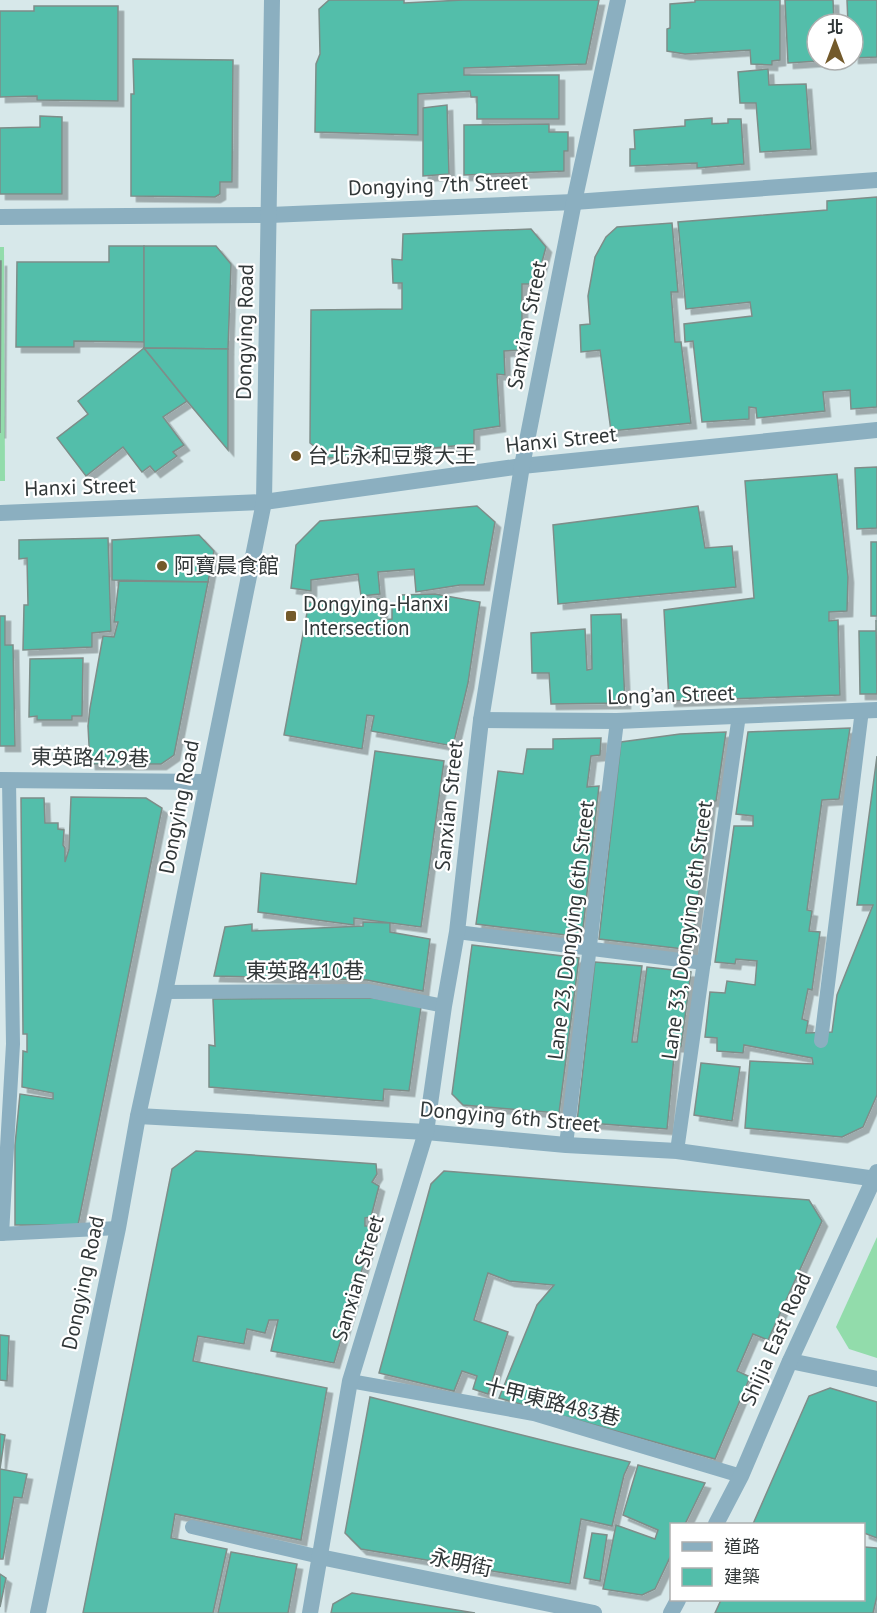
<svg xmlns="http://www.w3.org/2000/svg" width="877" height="1613" viewBox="0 0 877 1613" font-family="'PT Sans','Noto Sans TC',sans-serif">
	<defs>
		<filter id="shadow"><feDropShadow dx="5.5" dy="5.5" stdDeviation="0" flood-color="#0004"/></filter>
	</defs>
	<rect width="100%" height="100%" fill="#d7e8ea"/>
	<g fill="#92dcab">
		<path d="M0,247H4L5,481H0Z"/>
		<path d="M877,1237V1358L849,1349L836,1327Z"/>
	</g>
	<g fill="#52beaa" stroke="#7e8d89" stroke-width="1.5" filter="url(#shadow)">
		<path d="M329,0H404V3L463,0H599L586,64L464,68V75H559V119H477V97H471L470,91L418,94V135L315,132L316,64L320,54L319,9Z"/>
		<path d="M695,0H780V60L772,61V65L751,64L750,50L685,54L667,51V29L670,28V4L695,2Z"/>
		<path d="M785,0H833L834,24H817V60H833L788,63Z"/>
		<path d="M847,0H877V57L853,58V24H848Z"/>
		<path d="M34,6H118V101L37,100V96L0,97V11H34Z"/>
		<path d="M133,59L233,60L232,182H220V194L215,197L131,196V94H134Z"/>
		<path d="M768,69L769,85L806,84L811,149L760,152L756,103H740L738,72Z"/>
		<path d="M447,105L449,174L423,176V108Z"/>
		<path d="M40,116L62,117V194H0V128L40,127Z"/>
		<path d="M712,118V124L728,123V119H741L744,164L697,168V163L630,166V149H635L634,130L685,126V120Z"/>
		<path d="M549,124V132H568V151H564V171L464,175V125Z"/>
		<path d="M877,197V407L851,409L850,390L823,392L825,411L757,418L756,408L749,407V419L702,422L693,341L685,342L684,324L752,316L750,302L686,309L678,222L827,210V201Z"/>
		<path d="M672,223L678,292H671L675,342H681L691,423L611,431L600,350L581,352L580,325L590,324L588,296L595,257L606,237L617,227Z"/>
		<path d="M531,229L546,247L536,284H522V350L504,351L505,375L497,374L500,426L474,430V444L329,458L310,443L311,310L402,309V283H393L392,259L402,260L403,234Z"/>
		<path d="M109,246H144V342L74,341V347H16L17,262H109Z"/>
		<path d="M144,246H216L231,264L228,349L144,348Z"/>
		<path d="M0,261H1L0,433Z"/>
		<path d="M144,348L187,401L163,417L184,445L173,452L177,456L155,472L150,466L142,472L123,447L86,476L57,438L88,414L78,401Z"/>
		<path d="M144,348L228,349V450L187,401Z"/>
		<path d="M877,467V528L857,529L855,468Z"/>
		<path d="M837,474L848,577L847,611L829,612V621L838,620L840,695L669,701L664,610L754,598L745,481Z"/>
		<path d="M477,506L495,522L484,585H460L416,592L414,569L378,572L380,594L361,596L358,574L311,580V591L291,588L296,545L320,521Z"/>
		<path d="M698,506L705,548L732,546L736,587L558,604L553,525Z"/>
		<path d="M199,535L214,551L208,582L112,580V540Z"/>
		<path d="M108,538L111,631L92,633V647L23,650L24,605H28L27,558L19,559V540Z"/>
		<rect x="871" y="542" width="6" height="74"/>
		<path d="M119,581L208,582L174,755L161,764H90L88,726L90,708L103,636L114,637L118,622H114Z"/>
		<path d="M435,594L480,602L468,683L453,746L371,731L374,716L367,715L362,749L284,735L309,602L332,605L333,600L351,602L383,598L381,620L392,619V605H401L400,595Z"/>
		<path d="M621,614L625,703L551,704L549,673H532L531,633L585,629L587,670L592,669L591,615Z"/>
		<path d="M0,616H5V645H13L15,746H0Z"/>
		<path d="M876,620L877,694H860L859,631H876Z"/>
		<path d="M83,658L82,716H72V720H37V716L29,717L30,659Z"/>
		<path d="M850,728L839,799L822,800L807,910L812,911L809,931L820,932L812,990L808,989L802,1019L808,1021L806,1033L832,1032L837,995L873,905H857L877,756V1095L863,1127L842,1137L745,1128L750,1061L813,1064L812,1058L744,1045L743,1053L717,1051V1038L705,1037L710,992L725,993L727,981L755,985L757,961L736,959L735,964L715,962L734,826H753V816L736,814L748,732Z"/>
		<path d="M726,732L716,801H710L692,950L599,939L621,742L680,734Z"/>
		<path d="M601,738L600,755L591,756L587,787L599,786L582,937L476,924L498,771L523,774L527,749H553V739Z"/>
		<path d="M375,751L444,761L421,927L354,918V925L258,912L261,873L356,884Z"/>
		<path d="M71,797L146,798L162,808L78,1225H15V1145L20,1094L53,1099V1093L22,1087L23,1051L27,1052V1034H23L21,798H44L45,823H58V829L64,830L63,845L65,848V862L69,849Z"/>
		<path d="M363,922L390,923V932L430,939L423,991L367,980L214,976L225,927L252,924V931L363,926Z"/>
		<path d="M472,945L579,958L559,1113L463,1105L452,1094Z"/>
		<path d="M595,962L642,966L632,1042H637L647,967L691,972L681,1047L675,1046L667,1129L577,1122Z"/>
		<path d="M373,998L421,1007L409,1091L384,1089L383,1101L209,1087V1045L215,1046L213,999Z"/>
		<path d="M701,1063L740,1067L732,1121L694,1115Z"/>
		<path d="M196,1151L376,1164L377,1174L372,1182L379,1186L371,1217L365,1218V1226H375L334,1363L271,1351L278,1320H269L265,1333L247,1329L244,1344L198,1336L193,1361L327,1388L301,1540L175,1514L171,1538L227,1549L213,1613H83L172,1169Z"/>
		<path d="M444,1171L809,1200L822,1221L768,1340L753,1334L737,1371L750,1377L715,1459L499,1398L537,1305L554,1285L509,1281L488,1273L474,1320L508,1332L488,1394L473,1389L477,1376L462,1371L454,1391L379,1373L431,1184Z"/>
		<path d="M0,1335L9,1336L7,1381L0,1380Z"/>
		<path d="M830,1388L877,1402V1538L864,1533V1524H753L809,1396Z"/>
		<path d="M370,1397L630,1462L624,1475L612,1526L581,1519L570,1584L361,1549L345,1533Z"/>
		<path d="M0,1434L5,1435L0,1469L27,1474L22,1498L14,1497L3,1559H0Z"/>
		<path d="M638,1465L705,1483L685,1524H672V1553L655,1589L642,1595L603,1589L616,1525L655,1539L658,1530L623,1515Z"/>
		<path d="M592,1533L607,1535L600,1581L584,1578Z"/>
		<path d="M864,1547L877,1548V1596L873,1613H715L721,1600H864Z"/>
		<path d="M231,1552L297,1564L288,1613H218Z"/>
		<path d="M0,1574L6,1578L0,1607Z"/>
		<path d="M352,1593L475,1613H331L333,1604Z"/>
	</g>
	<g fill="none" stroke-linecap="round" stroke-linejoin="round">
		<g stroke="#8bafc0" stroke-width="14">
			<path d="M457,932L704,963"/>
			<path d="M165,992L369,991L444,1006"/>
			<path d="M821,1041L862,710"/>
			<path d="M566,1145L617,721"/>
			<path d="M677,1151L739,715"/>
			<path d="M0,1234L118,1228"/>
			<path d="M2,1234L13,1044L9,780"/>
			<path d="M350,1381L534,1414L741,1476"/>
			<path d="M192,1527L320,1557"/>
		</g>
		<g stroke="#8bafc0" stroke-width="16">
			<path d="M0,217L270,215L574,202L877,180"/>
			<path d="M0,513L264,502L522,466L877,430"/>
			<path d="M481,720L617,721L877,710"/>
			<path d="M0,780L207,782"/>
			<path d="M138,1116L426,1132L566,1145L677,1151L877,1179"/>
			<path d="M790,1361L877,1379"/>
			<path d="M716,1524L741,1476L790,1361L877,1172"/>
			<path d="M320,1557L594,1613"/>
			<path d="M38,1613L118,1228L138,1116L165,992L264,502L272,0"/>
			<path d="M310,1613L350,1381L426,1132L444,1006L457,932L481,720L522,466L574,202L618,0"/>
			<path d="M671,1613L678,1600"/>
		</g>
	</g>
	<g fill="#735a2b" stroke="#fff" stroke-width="2">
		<circle cx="296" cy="456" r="6"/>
		<circle cx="162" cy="566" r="6"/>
		<rect x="285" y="610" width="12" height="12" rx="3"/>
	</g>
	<g text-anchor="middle" stroke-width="4.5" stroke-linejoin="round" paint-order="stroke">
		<g font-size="21" fill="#313738" stroke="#fff">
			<text transform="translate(438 185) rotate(-2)" y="7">Dongying 7th Street</text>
			<text transform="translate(527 325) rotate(-79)" y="7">Sanxian Street</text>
			<text transform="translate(245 332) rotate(-89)" y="7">Dongying Road</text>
			<text transform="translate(561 440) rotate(-6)" y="7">Hanxi Street</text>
			<text transform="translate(80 487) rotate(-2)" y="7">Hanxi Street</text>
			<text transform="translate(671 695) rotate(-2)" y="7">Long’an Street</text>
			<text transform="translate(90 758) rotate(1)" y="7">東英路429巷</text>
			<text transform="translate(449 806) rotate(-84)" y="7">Sanxian Street</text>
			<text transform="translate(179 807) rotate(-79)" y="7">Dongying Road</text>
			<text transform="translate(571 930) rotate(-83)" y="7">Lane 23, Dongying 6th Street</text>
			<text transform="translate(687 930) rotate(-82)" y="7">Lane 33, Dongying 6th Street</text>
			<text x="305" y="978">東英路410巷</text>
			<text transform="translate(510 1117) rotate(5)" y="7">Dongying 6th Street</text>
			<text transform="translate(358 1278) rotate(-73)" y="7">Sanxian Street</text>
			<text transform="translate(83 1283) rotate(-78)" y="7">Dongying Road</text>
			<text transform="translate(776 1339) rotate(-66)" y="7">Shijia East Road</text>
			<text transform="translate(552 1402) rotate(14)" y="7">十甲東路483巷</text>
			<text transform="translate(461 1563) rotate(12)" y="7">永明街</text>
		</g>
		<g font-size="21" fill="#313738" stroke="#fff" text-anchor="start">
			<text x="308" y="463">台北永和豆漿大王</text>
			<text x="174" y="573">阿寶晨食館</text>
			<text x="303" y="611">Dongying-Hanxi<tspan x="303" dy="24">Intersection</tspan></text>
		</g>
	</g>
	<rect x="670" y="1523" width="195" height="78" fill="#ffffff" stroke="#adafaf" stroke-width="1.5"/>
	<rect x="682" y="1542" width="30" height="9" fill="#8bafc0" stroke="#adafaf" stroke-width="1.5"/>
	<text x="724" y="1553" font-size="18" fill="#313738">道路</text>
	<rect x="682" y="1568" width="30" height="18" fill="#52beaa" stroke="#adafaf" stroke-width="1.5"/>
	<text x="724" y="1583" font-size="18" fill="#313738">建築</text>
	<g transform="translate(835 42)"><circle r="28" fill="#ffffff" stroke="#adafaf" stroke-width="1.5"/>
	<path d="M0-4.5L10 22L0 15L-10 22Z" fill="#735a2b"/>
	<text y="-9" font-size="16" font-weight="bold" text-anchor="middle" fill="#313738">北</text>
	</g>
</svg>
